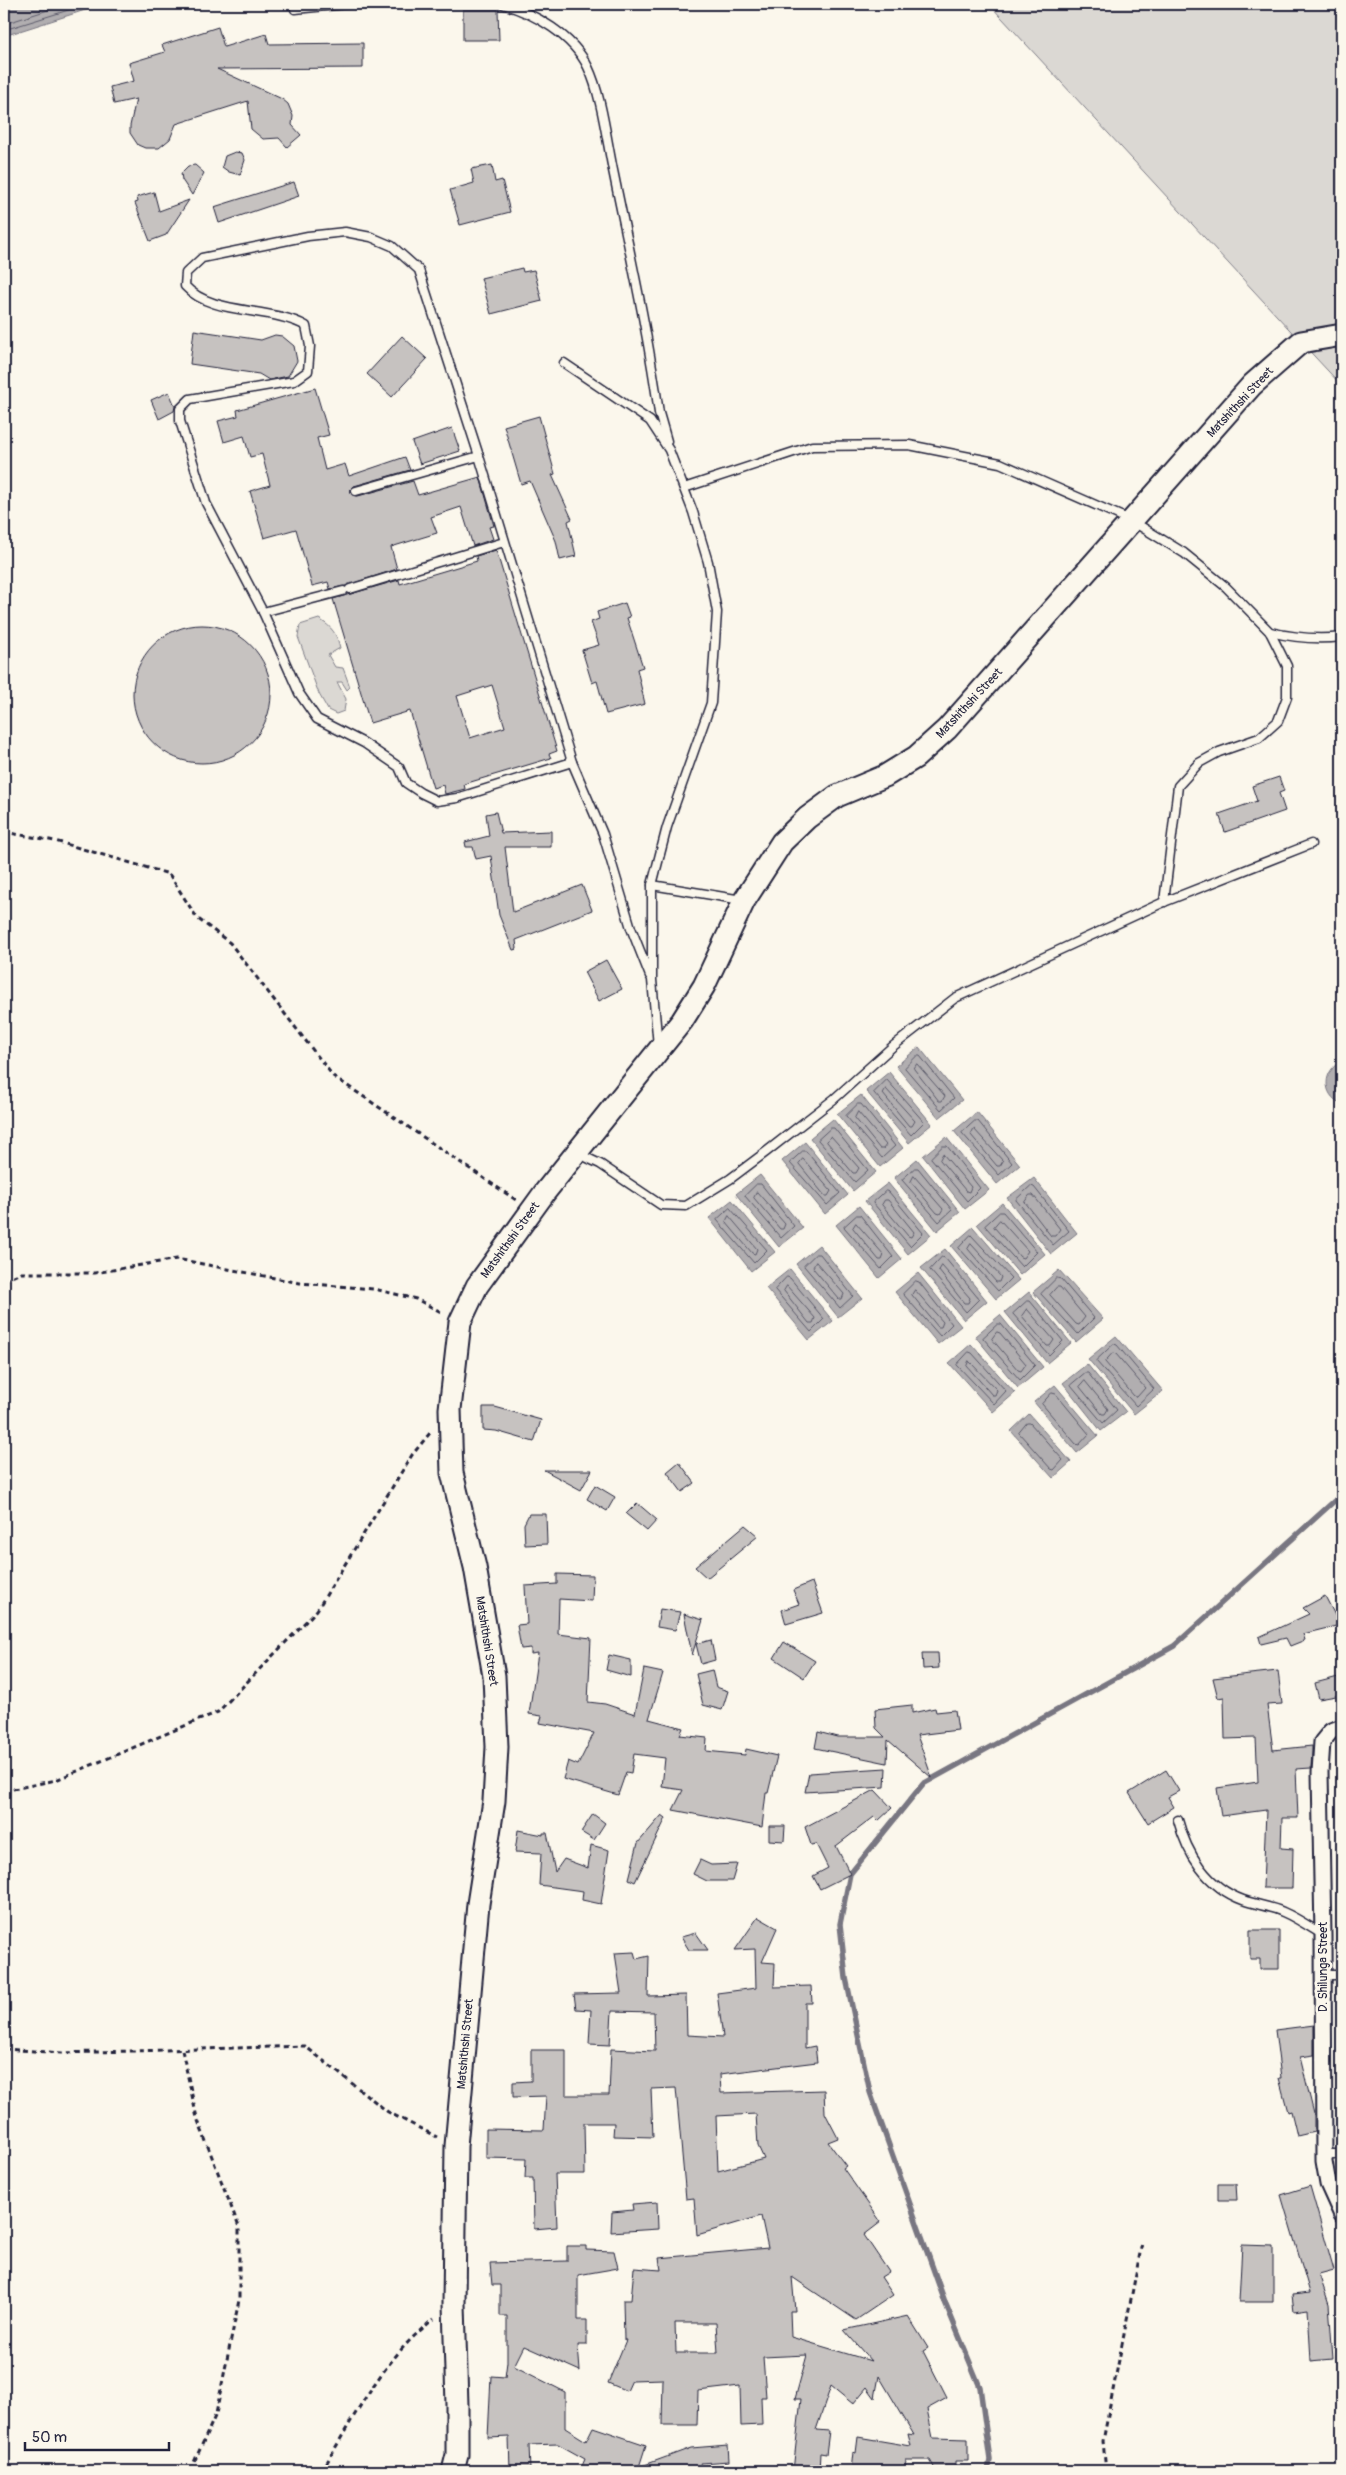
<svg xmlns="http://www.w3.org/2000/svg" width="1346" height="2475" viewBox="0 0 1346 2475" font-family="Pangolin,sans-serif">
	<rect width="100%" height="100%" fill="#fbf7ec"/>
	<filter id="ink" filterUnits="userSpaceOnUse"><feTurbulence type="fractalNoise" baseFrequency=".02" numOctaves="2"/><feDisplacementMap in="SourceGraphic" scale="10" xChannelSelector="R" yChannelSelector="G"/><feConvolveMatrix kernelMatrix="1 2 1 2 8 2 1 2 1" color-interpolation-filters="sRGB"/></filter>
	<g filter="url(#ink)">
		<g fill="#dbd8d3" stroke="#7e7d87">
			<path d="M989,4H1342V386L1301,342Z"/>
			<path d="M319,619C332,627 337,634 340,648L328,655L335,667L343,668L350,687L347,690L342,682H337L346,699L344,711L336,714L328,710L319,694L298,637L300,625Z"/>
		</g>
		<g fill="#b1aeb0" stroke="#787681">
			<path d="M4,4H104L4,36Z"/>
			<path d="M919,1047L962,1100L939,1118L896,1066Z"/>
			<path d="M1342,1061V1104C1321,1095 1323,1070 1342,1061Z"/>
			<path d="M889,1072L932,1124L909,1143L866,1091Z"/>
			<path d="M861,1095L903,1148L880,1167L837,1114Z"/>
			<path d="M977,1112L1020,1165L997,1184L954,1131Z"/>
			<path d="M833,1119L876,1172L853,1191L810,1138Z"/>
			<path d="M946,1137L989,1190L965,1209L923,1156Z"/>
			<path d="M805,1142L848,1195L825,1214L782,1161Z"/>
			<path d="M917,1159L960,1212L937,1231L894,1178Z"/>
			<path d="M760,1175L803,1228L779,1247L736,1194Z"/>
			<path d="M1034,1178L1077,1233L1051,1254L1007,1198Z"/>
			<path d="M888,1183L931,1235L908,1254L865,1201Z"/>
			<path d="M732,1200L775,1252L751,1271L709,1218Z"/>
			<path d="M1002,1203L1045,1254L1020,1275L977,1224Z"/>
			<path d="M859,1206L902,1259L879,1278L836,1225Z"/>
			<path d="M973,1227L1019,1280L996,1299L951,1246Z"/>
			<path d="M819,1245L862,1298L838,1317L796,1264Z"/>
			<path d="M945,1249L987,1301L964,1320L921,1268Z"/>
			<path d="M790,1269L833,1321L809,1340L766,1288Z"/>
			<path d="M1059,1270L1103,1319L1076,1342L1033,1292Z"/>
			<path d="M918,1273L961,1326L938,1344L895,1292Z"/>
			<path d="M1029,1292L1071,1343L1047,1363L1005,1312Z"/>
			<path d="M1000,1315L1043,1367L1018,1388L975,1336Z"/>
			<path d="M1116,1336L1163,1391L1134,1414L1088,1359Z"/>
			<path d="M971,1344L1015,1393L993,1412L949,1363Z"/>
			<path d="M1087,1364L1126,1412L1101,1431L1063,1383Z"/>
			<path d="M1055,1385L1098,1436L1077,1453L1034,1402Z"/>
			<path d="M1029,1414L1071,1462L1053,1478L1011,1431Z"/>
		</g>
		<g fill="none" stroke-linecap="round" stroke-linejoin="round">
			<g stroke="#5b5a6a" stroke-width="1">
				<path d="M4,24L67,4"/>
				<path d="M4,30L88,4"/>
				<path d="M917,1056H920L954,1098L941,1110L905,1068Z"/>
				<path d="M917,1064L945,1096L942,1101H939L914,1069Z"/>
				<path d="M887,1080L924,1122L911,1135L874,1093Z"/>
				<path d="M886,1089L915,1121L912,1126H909L883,1094Z"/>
				<path d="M858,1104H861L895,1146L882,1158L846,1116Z"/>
				<path d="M858,1112L886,1145L883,1149H880L855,1118Z"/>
				<path d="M975,1121H978L1012,1163L999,1175L962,1133Z"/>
				<path d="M831,1128H834L868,1170L855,1182L818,1140Z"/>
				<path d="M974,1129L1003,1161L1000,1166H997L971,1135Z"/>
				<path d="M831,1136L859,1168L856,1173H853L827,1142Z"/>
				<path d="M943,1146H947L980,1188L967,1201L931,1158Z"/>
				<path d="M803,1151H806L840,1193L827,1205L790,1163Z"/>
				<path d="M943,1154L971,1187L969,1192L966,1191L940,1160Z"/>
				<path d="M803,1159L831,1191L828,1196H825L799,1164Z"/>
				<path d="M915,1168H918L952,1210L939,1222L902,1180Z"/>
				<path d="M914,1176L943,1209L940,1214L937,1213L911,1182Z"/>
				<path d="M757,1184H761L794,1226L781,1238L745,1196Z"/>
				<path d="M1031,1186L1034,1187L1069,1231L1053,1245L1016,1200Z"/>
				<path d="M886,1191L889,1192L923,1233L910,1246L873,1203Z"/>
				<path d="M757,1192L785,1224L783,1229H780L754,1198Z"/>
				<path d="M1030,1195H1033L1060,1229L1055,1236H1051L1025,1202Z"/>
				<path d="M885,1200H888L914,1232L911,1237L908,1236L882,1205Z"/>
				<path d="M730,1208L767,1250L754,1263L717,1220Z"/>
				<path d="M1000,1212H1003L1037,1252L1022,1267L985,1226Z"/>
				<path d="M857,1215H860L893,1257L881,1269L844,1227Z"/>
				<path d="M729,1216L757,1249L755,1254L752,1253L726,1222Z"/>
				<path d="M1000,1220L1028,1251L1023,1258L1020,1257L994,1227Z"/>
				<path d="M856,1223L884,1255L882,1260H879L853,1228Z"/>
				<path d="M971,1235L1011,1278L998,1291L959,1248Z"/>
				<path d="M971,1244L1001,1277L999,1282H996L968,1249Z"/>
				<path d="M816,1254H820L853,1296L840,1308L804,1266Z"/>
				<path d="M942,1257L945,1258L979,1299L966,1312L930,1270Z"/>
				<path d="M816,1262L844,1294L842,1299H839L813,1268Z"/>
				<path d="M942,1266L970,1298L968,1303H964L939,1271Z"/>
				<path d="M787,1277L790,1278L824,1319L811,1332L775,1290Z"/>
				<path d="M1057,1278L1061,1279L1094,1318L1078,1334L1041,1294Z"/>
				<path d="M916,1281L919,1282L952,1324L940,1336L903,1294Z"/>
				<path d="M787,1286L815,1318L813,1323H809L784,1291Z"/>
				<path d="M1057,1287H1060L1085,1317L1079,1325L1076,1324L1050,1295Z"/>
				<path d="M915,1290L943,1322L941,1327H938L912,1295Z"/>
				<path d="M1027,1301H1030L1063,1341L1049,1355L1013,1314Z"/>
				<path d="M1027,1309L1054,1340L1050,1346H1047L1022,1316Z"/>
				<path d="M998,1324H1001L1035,1365L1020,1380L983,1338Z"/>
				<path d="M997,1332L1000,1333L1026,1364L1021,1371L1018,1370L992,1339Z"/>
				<path d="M1114,1344L1117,1345L1154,1389L1136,1406L1096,1361Z"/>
				<path d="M969,1352L972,1353L1006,1391L994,1404L957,1365Z"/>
				<path d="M1113,1353L1116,1354L1145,1388L1137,1397L1134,1396L1105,1362Z"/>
				<path d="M969,1361L997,1390L995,1395H992L967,1366Z"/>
				<path d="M1085,1373H1088L1117,1410L1103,1423L1071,1385Z"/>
				<path d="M1085,1381L1108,1409L1105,1414H1102L1080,1387Z"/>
				<path d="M1052,1393L1056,1394L1089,1434L1079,1445L1076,1444L1042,1404Z"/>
				<path d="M1027,1423H1030L1063,1460L1054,1470L1051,1469L1019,1433Z"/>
			</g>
			<path stroke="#787681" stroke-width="5.5" d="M988,2471L990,2460L980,2387L945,2302L870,2092L846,1978L840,1924L850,1874L923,1784L1174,1646L1342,1494"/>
		</g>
		<g fill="#c6c2c0" stroke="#22223b" fill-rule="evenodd">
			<path d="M463,10H498L499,40H463Z"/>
			<path d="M218,27L224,47L266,34L269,44L363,43V68L217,69L282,99L288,104L293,116L292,125L301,135L287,147L279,138L263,139L251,129L248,101L176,124L170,139L159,148H145L138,145L130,133V126L136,99L114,104L110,87L134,81L129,63L165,52L162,45Z"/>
			<path d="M235,152L242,153L245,160L240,175L229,172L222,167L225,156Z"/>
			<path d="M195,165L204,173L192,195L182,180L181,173L188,166Z"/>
			<path d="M492,165L495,182L502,180L510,212L460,225L450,190L474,183L471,169Z"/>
			<path d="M294,182L299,196L219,223L214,207Z"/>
			<path d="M154,192L159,211L189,200L166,235L150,241L135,203L138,202L137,197Z"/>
			<path d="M522,268L523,272L534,270L542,301L491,314L481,278Z"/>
			<path d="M194,330L261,340L275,335L282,336L294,346L297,361L288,376L269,380L259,374L190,364Z"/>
			<path d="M402,336L427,359L392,397L367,374Z"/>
			<path d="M315,388L329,435L317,438L325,470L345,464L349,476L405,457L410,470L354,486L350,490L352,495L358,496L413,481L418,495L480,477L494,526L489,527L493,539L473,546L461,507L431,517L437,533L391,547L397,569L345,586L330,589L328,582L312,586L296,529L264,538L250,491L270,485L262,454L250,457L244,436L224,442L218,421L238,416L237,410Z"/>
			<path d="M169,392L175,406L174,411L159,419L151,400Z"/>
			<path d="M539,416L555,474L552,475L572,519L568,521L576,556L560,560L556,541L530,481L521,484L504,426Z"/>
			<path d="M452,428L460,451L420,464L412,442Z"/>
			<path d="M496,550L557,751L549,754L551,758L464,784L465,789L445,794L443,785L433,788L410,711L370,723L333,599L399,580L400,584L477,561L476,556ZM492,685L505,727L470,738L457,696Z"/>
			<path d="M625,603L630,617L627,618L643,667L637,669L645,704L606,714L597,681L592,683L582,650L599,645L591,622L599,619L597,612Z"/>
			<circle cx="202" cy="694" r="69"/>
			<path d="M1279,777L1284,791L1279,793L1285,811L1225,832L1219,814L1257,801L1252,786Z"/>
			<path d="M496,812L501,833L551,831V847H505L513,912L582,885L592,910L516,940L517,949L513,950L499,915L491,856L476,859L473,847H466L465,842L489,836L486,814Z"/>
			<path d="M606,960L622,989L599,1001L584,972Z"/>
			<path d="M483,1407H495L541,1420L534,1442L496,1431L483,1430Z"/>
			<path d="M679,1462L695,1483L682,1492L667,1472Z"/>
			<path d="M544,1470H592L581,1490Z"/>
			<path d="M595,1485L615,1497L607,1511L587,1499Z"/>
			<path d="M637,1503L657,1520L647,1531L626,1514Z"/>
			<path d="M529,1514H546L547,1544L525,1545L524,1524Z"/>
			<path d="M745,1525L758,1536L707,1578L695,1567Z"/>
			<path d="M557,1574L593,1575L592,1601L559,1599L558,1634L591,1638L588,1702L605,1704L635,1714L644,1669L663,1673L649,1719L683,1728L680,1735L707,1738L706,1751L745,1755L746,1749L777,1756L768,1793H766L762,1827L673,1810L683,1790L662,1787L665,1758L634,1754L631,1773L626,1772L618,1795L563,1779L568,1761L578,1765L594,1733L540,1723L542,1716L529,1714L538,1653L531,1654V1648L521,1649L517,1625L527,1624L525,1586L557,1584Z"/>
			<path d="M812,1582L823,1613L786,1624L782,1610L799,1604L793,1590Z"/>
			<path d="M1325,1596L1340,1625L1303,1634L1305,1640L1290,1646L1286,1638L1261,1644L1259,1637L1309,1614L1303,1608Z"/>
			<path d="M660,1609L680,1612L675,1630L657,1627Z"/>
			<path d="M684,1614L703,1620L692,1655Z"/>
			<path d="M711,1640L715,1660L701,1664L696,1644Z"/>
			<path d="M784,1642L815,1661L804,1678L774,1658Z"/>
			<path d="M922,1653H938L939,1668L923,1669Z"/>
			<path d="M609,1655L631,1660V1677L606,1670Z"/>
			<path d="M712,1670L716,1687L728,1691L722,1710L703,1705L696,1674Z"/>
			<path d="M1278,1671L1282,1704L1267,1705L1273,1750L1312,1746V1751L1311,1768L1296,1769L1298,1818H1282L1281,1848L1293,1849L1292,1888H1263L1266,1810L1221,1816L1217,1788L1258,1782L1256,1738L1225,1739L1224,1697L1218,1698L1213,1678Z"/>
			<path d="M1342,1676V1695L1319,1699L1315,1683Z"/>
			<path d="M912,1705V1713L935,1708L936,1712L955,1710L958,1730L917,1735L932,1778L888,1740L887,1763L815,1748L818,1732L837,1737H885L876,1728L875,1709Z"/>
			<path d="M886,1768L885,1787L805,1792L809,1773Z"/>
			<path d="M1166,1770L1179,1791L1168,1797L1174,1807L1148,1823L1129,1793Z"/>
			<path d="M875,1790L892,1808L878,1821L874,1817L836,1846L850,1874L820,1889L813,1876L828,1868L816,1844L811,1845L805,1827Z"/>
			<path d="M593,1814L605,1823L594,1840L581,1832Z"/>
			<path d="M662,1815L666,1818L635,1882L629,1879L638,1843Z"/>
			<path d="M769,1826H785L784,1841L769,1840Z"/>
			<path d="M518,1830L543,1835V1833H547L555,1872L564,1859L588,1868L591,1845L609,1850L601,1904L582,1900L583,1891L539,1885L541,1853L515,1852Z"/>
			<path d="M700,1860L711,1865L737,1864L732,1881H707L693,1874Z"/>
			<path d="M758,1917L777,1928L762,1962L775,1963L774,1987L811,1986L812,2003H805V2048L815,2046L817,2062L720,2074L721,2093L824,2090L825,2113L838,2138L828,2142L846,2166L843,2168L881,2222L864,2235L889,2272L881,2277L893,2295L856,2320L792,2277L795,2311H790L791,2337L871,2361L844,2330L908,2316L928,2348L923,2351L947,2398L927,2409L933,2438L968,2439V2461H955V2471H936L930,2460H906L905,2471H851L853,2452L856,2453L858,2437L911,2446L908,2434L914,2435L879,2376L875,2398L867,2387L853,2404L831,2386L816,2430L829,2431L826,2454L820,2453L819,2471H793L801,2399H795L807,2355L763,2357L766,2397H761L762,2425L741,2426L740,2386L698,2391L697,2425H662L663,2379L632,2380L627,2391L608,2383L626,2340H624L623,2300H631L634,2268L661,2270L659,2258L768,2248L761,2216L697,2235L694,2198L686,2199L676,2088L651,2089L653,2137L613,2136L614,2123H584L585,2174H555L557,2227L534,2229L533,2178H525L526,2159L486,2158V2129L544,2130L546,2096L513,2097V2082L531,2081V2050H566V2095H609L611,2049L655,2051L654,2012L612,2011L610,2045L589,2044L591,2010L576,2009L574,1994L621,1993L615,1953L634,1952L636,1959L649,1956L648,1996L686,1995L687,2035L723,2037L717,1993L756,1988L755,1949L735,1950ZM756,2114L758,2146L764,2159L718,2171L716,2116ZM675,2323H716L718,2353H676Z"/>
			<path d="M1250,1930H1279V1969H1260V1959H1250Z"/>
			<path d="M696,1933L708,1950H689L681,1937Z"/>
			<path d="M1314,2025V2055L1300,2057L1314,2114V2132L1297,2136L1291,2111L1288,2112L1279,2078H1281L1275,2030Z"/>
			<path d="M1218,2184H1236L1237,2200H1218Z"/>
			<path d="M1310,2186L1334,2270L1319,2274L1329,2304L1333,2359L1311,2361L1308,2309L1294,2311L1292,2295L1310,2293L1281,2195Z"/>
			<path d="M657,2202L658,2229L611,2232L612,2212L633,2210L632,2204Z"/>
			<path d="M1242,2245L1273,2246V2302H1239Z"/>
			<path d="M567,2246H586V2250L614,2251L618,2268L578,2275V2320H587V2345H578L580,2371L524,2346L514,2366L565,2392V2428L586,2441L593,2427L646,2445L639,2467L691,2448L728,2445L729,2461L701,2463L704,2471H580L585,2459L558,2444L529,2445L530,2471H510L509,2437L488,2438L491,2376L505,2377L507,2362V2316H500V2285H492L490,2263L567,2261Z"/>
		</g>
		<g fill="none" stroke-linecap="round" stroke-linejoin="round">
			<defs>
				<g id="service">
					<path d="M502,4C535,13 573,36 588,67C602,96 607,143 614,175C630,254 648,333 659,413L667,441"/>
					<path d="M295,9L347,4"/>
					<path d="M564,363L650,421L669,450L693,512L708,562L717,612L711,703L667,827L652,885V980L658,1046"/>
					<path d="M479,456L419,270L392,246L371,237L345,232L308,236L202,258L186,273L185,286C212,316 270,306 306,326L310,346L308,371L294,381L190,399L180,409V421L206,503L263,612L299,693L317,719L364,743L399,767L406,783L421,793L437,801L457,798L572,762"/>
					<path d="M684,488L812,446L909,445L1000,463L1132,521L1184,553L1226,587L1270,632L1287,666V697L1278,721L1259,738L1219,752L1199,763L1178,786L1164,902"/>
					<path d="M356,491L479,456L572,762L603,834L631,928L650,976"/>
					<path d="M350,589L504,542"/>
					<path d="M263,612L343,591"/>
					<path d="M1270,632C1295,638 1317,640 1342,637"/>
					<path d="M652,885L742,900"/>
					<path d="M579,1154L600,1164L661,1205L686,1206L730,1179L766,1152L834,1099L892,1047L955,998L1164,902L1311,844"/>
					<path d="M1178,1820C1187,1854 1207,1887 1243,1900C1256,1905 1270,1906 1283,1912C1297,1918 1310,1927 1323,1935"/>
					<path d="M1323,1975H1342"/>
					<path d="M1325,2159L1331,2154H1342"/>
				</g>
				<path id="minor" d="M1342,1727L1331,1731L1322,1742L1320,1772L1323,1935L1324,2161L1328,2184L1342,2215"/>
				<path id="secondary" d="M453,2471L457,2455V2405L454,2304L456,2146L478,1904L494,1801L497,1747L494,1676L475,1567L452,1473L450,1409L460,1322L477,1286L545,1192L682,1021L704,986L744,901L782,842L807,818L837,796L885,776L916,757L947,729L1252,385L1301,342L1342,335"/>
			</defs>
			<use href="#service" stroke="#22223b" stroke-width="11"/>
			<use href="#minor" stroke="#22223b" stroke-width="19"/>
			<use href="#secondary" stroke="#22223b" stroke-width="25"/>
			<g stroke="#22223b" stroke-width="3" stroke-dasharray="5 4" stroke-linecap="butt">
				<path d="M4,832L55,841L169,874L197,918L230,943L333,1076L516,1200"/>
				<path d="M4,1280L21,1273H95L177,1259L300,1283L374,1289L416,1299L443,1313"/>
				<path d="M4,1791L56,1780L218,1712L317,1610L412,1455L430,1433"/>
				<path d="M4,2049L62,2053L305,2046L388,2112L437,2137"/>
				<path d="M182,2050L197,2118L239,2227V2300L216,2414L190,2471"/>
				<path d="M322,2471C353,2418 384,2357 434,2319"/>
				<path d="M1106,2471L1103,2441L1142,2243"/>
			</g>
			<use href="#service" stroke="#fbf7ec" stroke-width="8"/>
			<use href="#minor" stroke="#fbf7ec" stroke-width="15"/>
			<use href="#secondary" stroke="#fbf7ec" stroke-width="21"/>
		</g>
	</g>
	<g text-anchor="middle" stroke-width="5" stroke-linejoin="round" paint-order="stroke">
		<g font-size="12" fill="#22223b" stroke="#fbf7ec">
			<text transform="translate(1240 402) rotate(-47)" y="4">Matshithshi Street</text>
			<text transform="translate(969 703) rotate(-47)" y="4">Matshithshi Street</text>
			<text transform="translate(510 1240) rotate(-54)" y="4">Matshithshi Street</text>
			<text transform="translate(487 1641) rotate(81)" y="4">Matshithshi Street</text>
			<text transform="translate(1323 1967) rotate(-90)" y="4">D. Shilunga Street</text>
			<text transform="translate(465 2044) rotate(-85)" y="4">Matshithshi Street</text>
		</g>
	</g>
	<rect width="1346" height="2475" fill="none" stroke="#fbf7ec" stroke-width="20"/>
	<rect x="10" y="10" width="1326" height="2455" fill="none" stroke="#22223b" stroke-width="2" filter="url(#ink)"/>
	<path d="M25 2442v8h144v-8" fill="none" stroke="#22223b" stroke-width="2.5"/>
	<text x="32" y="2442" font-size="15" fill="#22223b" stroke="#fbf7ec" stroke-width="4" paint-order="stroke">50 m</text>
</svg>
